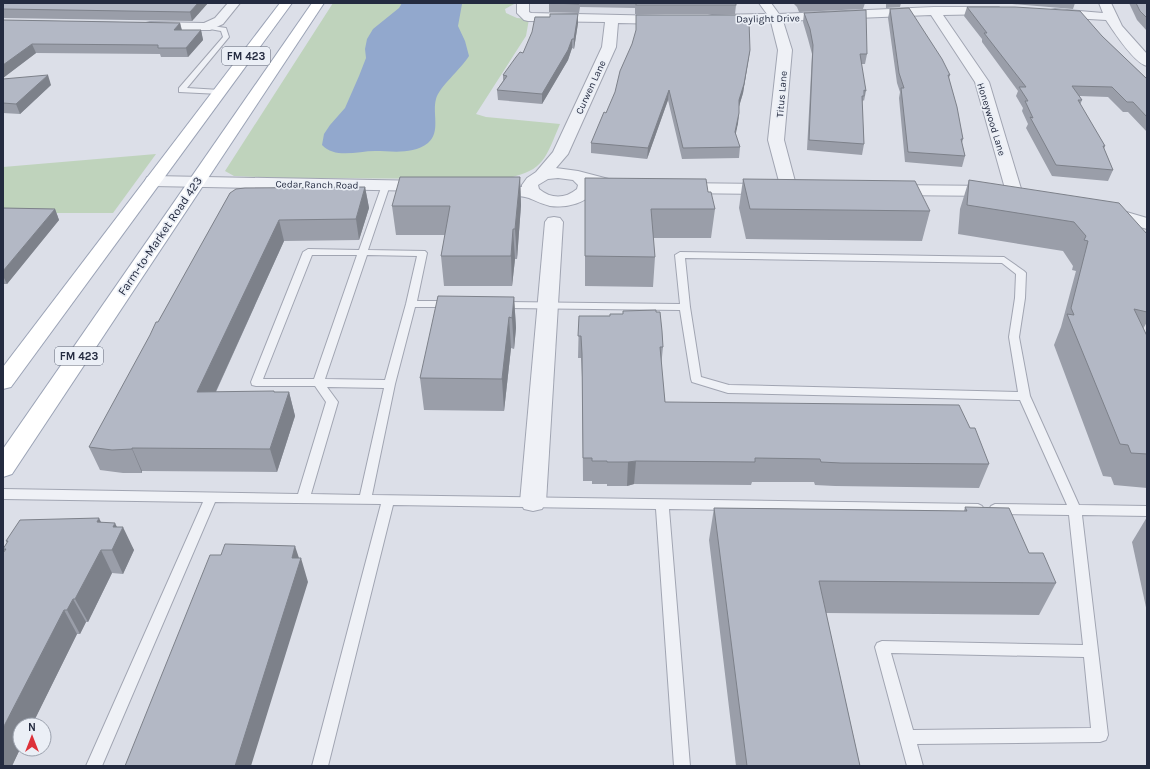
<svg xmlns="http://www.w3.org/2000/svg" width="1150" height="769" viewBox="0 0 1150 769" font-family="Karla,sans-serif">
	<rect width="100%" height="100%" fill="#dcdfe8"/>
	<g fill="#bfd3bc">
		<path d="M333,3H516L505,9L506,13L517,18L529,19L526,36L476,114L486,117L560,124C545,159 544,172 502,179L280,178L234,176L225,171Z"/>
		<path d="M156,154L113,213H3V167Z"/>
	</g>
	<path fill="#92a8cd" d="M402,3H462V4L458,26L465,41L469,56C461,69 439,87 436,99C432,113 441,132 428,143C412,155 392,151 375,151C358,151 335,159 322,145L324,134L330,125L345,108L359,76L366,58L365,49L367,39L373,29L399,8Z"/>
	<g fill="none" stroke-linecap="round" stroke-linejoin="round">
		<defs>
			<g id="lane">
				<path d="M206,25L226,28L229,37L187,88L220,90L224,92L220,94L179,92V88L223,37L221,31L204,28L203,27Z"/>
				<path d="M386,182L390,185L368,250L425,251L427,253L417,301H450L455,304L450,307H415L395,384L372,495L978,504L982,506L984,509L982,512L978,514L669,509L690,766H674L656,509L393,505L328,766H312L381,504L215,502L102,766H86L203,502L3,499V489L298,494L326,402L315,386H256L252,385L251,382L303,252L308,249L359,250L382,185ZM312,255H357L314,379H263ZM367,255L417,256L406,304L385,380L325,379ZM327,387L384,388L360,495L311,494L338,402Z"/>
				<path d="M680,252L1004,257L1024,271L1026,273L1025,298L1019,337L1030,396L1079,505L1147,506V516L1082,515L1108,735L1106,740L1100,742L917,744L923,766H907L875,647L877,643L882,641L1083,645L1069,515L995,514L991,512L989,509L991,506L995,504L1067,505L1020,400L728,393L692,382L691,379L680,310L501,308L496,305L501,302L680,304L675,255ZM685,258L1002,263L1016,274L1015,298L1009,337L1018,392L729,385L701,377L690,307ZM891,653L1084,657L1091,728L913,730Z"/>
			</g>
			<g id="street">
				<path d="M228,3H240L223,24L210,30H150L146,29L144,26L146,23L150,22L204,23L215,18Z"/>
				<path d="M517,3H529V12L531,13L665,16L669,17L671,20L669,23L665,24L618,23L616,47L568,154L556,168L578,171L620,182L622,186L620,190L614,191L594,186C592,204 564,208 550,206C542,204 536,201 529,198C516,194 500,195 486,192L484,188L486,184L492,183L522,187V185L527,178L536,172L553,152L602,47L605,22L528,21L524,20L517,13ZM558,178L573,180L578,185L577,189C565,199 551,199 539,189L538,185L548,179Z"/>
				<path d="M759,3H771L779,14L934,7H999L1001,10L999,13L995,14L943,15L989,82L1022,192L1020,196L1014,197L1008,196L1006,192L975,82L931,15L783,21L792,50L784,140L797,189L795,193L789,194L783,193L781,189L768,140L778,50L771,22L712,23L708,22L706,19L708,16L712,15L767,14Z"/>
				<path d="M1099,3H1111L1122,26L1147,54V66C1134,63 1114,32 1106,20L1055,17L1051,16L1049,13L1051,10L1055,9L1103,13Z"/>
				<path d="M153,176L427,181L433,182L435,186L433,190L427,191L153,186L147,185L145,181L147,177Z"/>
				<path d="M678,183L772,184L778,185L780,189L778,193L772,194L678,193L672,192L670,188L672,184Z"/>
				<path d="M890,185L996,186L1002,187L1004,191L1002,195L996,196L890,195L884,194L882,190L884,186Z"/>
				<path d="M1106,206L1147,218V229L1100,215L1097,211L1100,207Z"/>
				<path d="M554,217L560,218L563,222L546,502L542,509L533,511L524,509L520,502L545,222L548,218Z"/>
			</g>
			<g id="primary">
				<path d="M280,3H292L11,387L3,389V367Z"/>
				<path d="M312,3H324L12,474L3,477V449Z"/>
			</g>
		</defs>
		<use href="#lane" stroke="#a1a5b2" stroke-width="2"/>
		<use href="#street" stroke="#a1a5b2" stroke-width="2"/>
		<use href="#primary" stroke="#9aa2b5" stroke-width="2"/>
		<use href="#lane" fill="#eff1f6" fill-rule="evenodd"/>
		<use href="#street" fill="#eff1f6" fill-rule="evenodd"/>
		<use href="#primary" fill="#fff" fill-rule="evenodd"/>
	</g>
	<g fill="#9a9ea9">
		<path d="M3,3H208L192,21L3,18Z"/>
		<path d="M549,3H736V5L735,14H635V8L580,7L579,13L549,12Z"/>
		<path d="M793,3H865L863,9L799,12L797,7Z"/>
		<path d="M886,3H901L900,7L886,8Z"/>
		<path d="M955,3H1075L1073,9L1012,4H956Z"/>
		<path d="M1129,3H1147V31L1137,20Z"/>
		<path d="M967,7L1102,36L1147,79V132L1128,112H1123L1108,97L1079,96L1082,100L1080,105L1105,146L1104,149L1113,170L1108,181L1052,176L1026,128L1028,124L1022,111L1023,108L1016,96L1018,91L982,42V39L964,16Z"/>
		<path d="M890,9L950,75L949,78L963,139L962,143L965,156L962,167L905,162L899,98L900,92L897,83L888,18Z"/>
		<path d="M804,13L867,54L865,64H861L866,91L864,101L863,100L862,103L864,144L862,155L807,150L812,54L808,39L803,22Z"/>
		<path d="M578,14V23L574,49L572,48L568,60L542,104L498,100L497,90L503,81V75L523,53L550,17Z"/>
		<path d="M3,20L180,23L182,30H201L203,40L188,57H161L160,54L36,53L3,78Z"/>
		<path d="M750,50L743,93L739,106L738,123L735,134L740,147L739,158L682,159L668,100L647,159L591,153V143L606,113Z"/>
		<path d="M3,79L51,85L20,114L3,113Z"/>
		<path d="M520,177L521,205L517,259H515L512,286H444L441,256L445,235H396L392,206Z"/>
		<path d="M585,178L708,192L715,209L711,238H653L655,257L653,287L585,286Z"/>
		<path d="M743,179L930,211L922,241L746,239L739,208Z"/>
		<path d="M969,180L1147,234V322L1143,329L1147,336V488L1114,485L1111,477L1103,476L1054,345L1061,327L1076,271L1072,270L1073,266L1063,251L958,234L960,209Z"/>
		<path d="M365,187L369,208L359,240L284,241L216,392H289L295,416L277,472L142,471V473H123L100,470L89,447L230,193Z"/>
		<path d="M3,208L55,209L59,220L7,284H4L3,285Z"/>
		<path d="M514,297L516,328L514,349L511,348L504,411L424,410L420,378Z"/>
		<path d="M579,316L663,347L661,367L665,402L970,428L989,464L979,488L835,486L815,485L814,482H752L751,485L634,484L627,486H607V484H592V481H583L582,377L581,358H578Z"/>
		<path d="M965,507L1029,553L1056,583L1039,615L826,613L860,766H736L709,540L714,508L964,511Z"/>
		<path d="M1147,517V612L1132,542Z"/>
		<path d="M101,522L117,527L134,550L123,574L112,573L88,622H86L80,634H77L32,725H20V749L12,766L5,551L3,549L7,543L6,541Z"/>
	</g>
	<g fill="#7d818a">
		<path d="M198,3H208L192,21L190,12Z"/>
		<path d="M578,14V23L574,49V39Z"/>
		<path d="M180,23L182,32L174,30Z"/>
		<path d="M201,30L203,40L188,57L186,48Z"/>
		<path d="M572,39V48L568,60L542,104V94Z"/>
		<path d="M32,44L36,53L3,78V65Z"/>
		<path d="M750,50L743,93L738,110L739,100Z"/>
		<path d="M48,75L51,85L20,114L16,104Z"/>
		<path d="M669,90L668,100L647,159L648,148Z"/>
		<path d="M739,113L738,123L734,143L735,132Z"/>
		<path d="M520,177L521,205L517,259L515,229Z"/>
		<path d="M365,187L369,208L359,240L356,219Z"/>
		<path d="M55,209L59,220L7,284L3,276V271Z"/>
		<path d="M279,220L284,241L205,415L197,392Z"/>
		<path d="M513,229L515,259L512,286L511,256Z"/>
		<path d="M514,297L516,328L514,349L512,318Z"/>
		<path d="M509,317L511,348L504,411L502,379Z"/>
		<path d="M289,392L295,416L277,472L270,449Z"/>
		<path d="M132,448L142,471V473L132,449Z"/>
		<path d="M636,461L634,484L627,486L628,462Z"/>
		<path d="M99,518L111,542L97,522Z"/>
		<path d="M115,523L120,533L123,527L134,550L123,574L112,550L113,527Z"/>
		<path d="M295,546L300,561L301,558L308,582L251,766H235Z"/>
		<path d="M101,550L112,573L88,622L75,599Z"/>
		<path d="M73,599L86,622L80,634L67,610Z"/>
		<path d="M64,610L77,634L32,725H20V749L12,766H3V728Z"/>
	</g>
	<g fill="#b3b8c5" stroke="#7d818a">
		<path d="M3,3H198L190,12L3,9Z"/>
		<path d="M549,3H579V4Z"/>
		<rect x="636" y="3" width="100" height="2"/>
		<path d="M1136,3H1147V18L1140,11Z"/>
		<path d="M967,7H1015L1080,11L1102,36L1147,79V117L1133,102H1127L1112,87L1072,86L1082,100H1078L1105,146H1103L1113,170L1056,165L1030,117L1033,118L1025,101H1028L1019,87H1026L984,33H987Z"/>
		<path d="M909,8L942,59L950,75H948L957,107L963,139H961L965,156L908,152L901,88H904L899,73L890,9Z"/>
		<path d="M866,10L867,54H860L866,91L864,90V96H862L864,144L809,140L813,45L810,29L804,13Z"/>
		<path d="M550,14H578L574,39H572L568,50L542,94L497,90L507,76L503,75L516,57L520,52L523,53L532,32L535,17H550Z"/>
		<path d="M636,15H740L741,21H749L750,50L744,84L739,100V113L735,132L740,147L683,148L669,90L648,148L591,143L604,112L606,113L615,92L620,71L632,44L636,30Z"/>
		<path d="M3,20L180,23L174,30H201L186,48H158V45L32,44L3,65Z"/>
		<path d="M48,75L16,104L3,103V79Z"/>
		<path d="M400,177H520L515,229H513L511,256H441L450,206H392Z"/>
		<path d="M585,178L706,179L708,192H711L715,209H651L655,257L585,256Z"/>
		<path d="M743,179L915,181L930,211L750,209Z"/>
		<path d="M969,180L1119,203L1147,234V312L1134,309L1147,336V454L1131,453L1128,445L1120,444L1067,314L1074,315L1071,308L1088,241L1084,240L1086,236L1074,222L967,205Z"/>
		<path d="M365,187L356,219L279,220L197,392L274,391V392H289L270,449L132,448V449L112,450L89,447L150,335L156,322H158L230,193L236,189L245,188Z"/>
		<path d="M3,208L55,209L3,271Z"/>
		<path d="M438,296L514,297L512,318L509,317L502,379L420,378Z"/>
		<path d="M656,310V312H660L662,331L663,347H660L665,402L959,405L970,428H975L989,464L841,463L821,462L820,459L755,458V462L636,461L628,462H607V461H592V458H583L582,354L581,336H578L579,316H610V314H623V311Z"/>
		<path d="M965,507L1009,508L1029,553H1043L1056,583L819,581L860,766H747L714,508L967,511Z"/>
		<path d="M99,518L97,522L115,523L113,527H123L112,550H101L75,599H73L67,610H64L3,728V553L6,549H3L8,541H6L20,520Z"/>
		<path d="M225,544L295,546L292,558H301L235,766H125L210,555H221Z"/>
	</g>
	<g text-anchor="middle" stroke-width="3.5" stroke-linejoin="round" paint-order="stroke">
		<g font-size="10" fill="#242b40" stroke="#ebeff6">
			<text transform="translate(768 18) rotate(-1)" y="4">Daylight Drive</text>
			<text transform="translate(590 87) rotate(-65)" y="4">Curwen Lane</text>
			<text transform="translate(781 94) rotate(-85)" y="4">Titus Lane</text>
			<text transform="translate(992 119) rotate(73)" y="4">Honeywood Lane</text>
			<text transform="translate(317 184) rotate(1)" y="4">Cedar Ranch Road</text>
		</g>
		<g fill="#ebeff6" stroke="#606677" stroke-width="1">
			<rect x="222" y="47" width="48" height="18" rx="3"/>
			<rect x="55" y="347" width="48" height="18" rx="3"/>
		</g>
		<g font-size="11" font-weight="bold" fill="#242b40">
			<text x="246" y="60">FM 423</text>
			<text x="79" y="360">FM 423</text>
		</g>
		<g font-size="12" fill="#242b40" stroke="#ebeff6">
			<text transform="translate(160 236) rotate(-56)" y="4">Farm-to-Market Road 423</text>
		</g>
	</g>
	<rect width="1150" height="769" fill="none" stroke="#242b40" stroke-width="8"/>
	<g transform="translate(32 737)"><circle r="19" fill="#ebeff6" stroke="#9ba1ad"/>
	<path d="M0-3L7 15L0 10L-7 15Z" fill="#dd3139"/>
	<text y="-6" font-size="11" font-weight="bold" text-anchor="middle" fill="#242b40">N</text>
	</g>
</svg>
